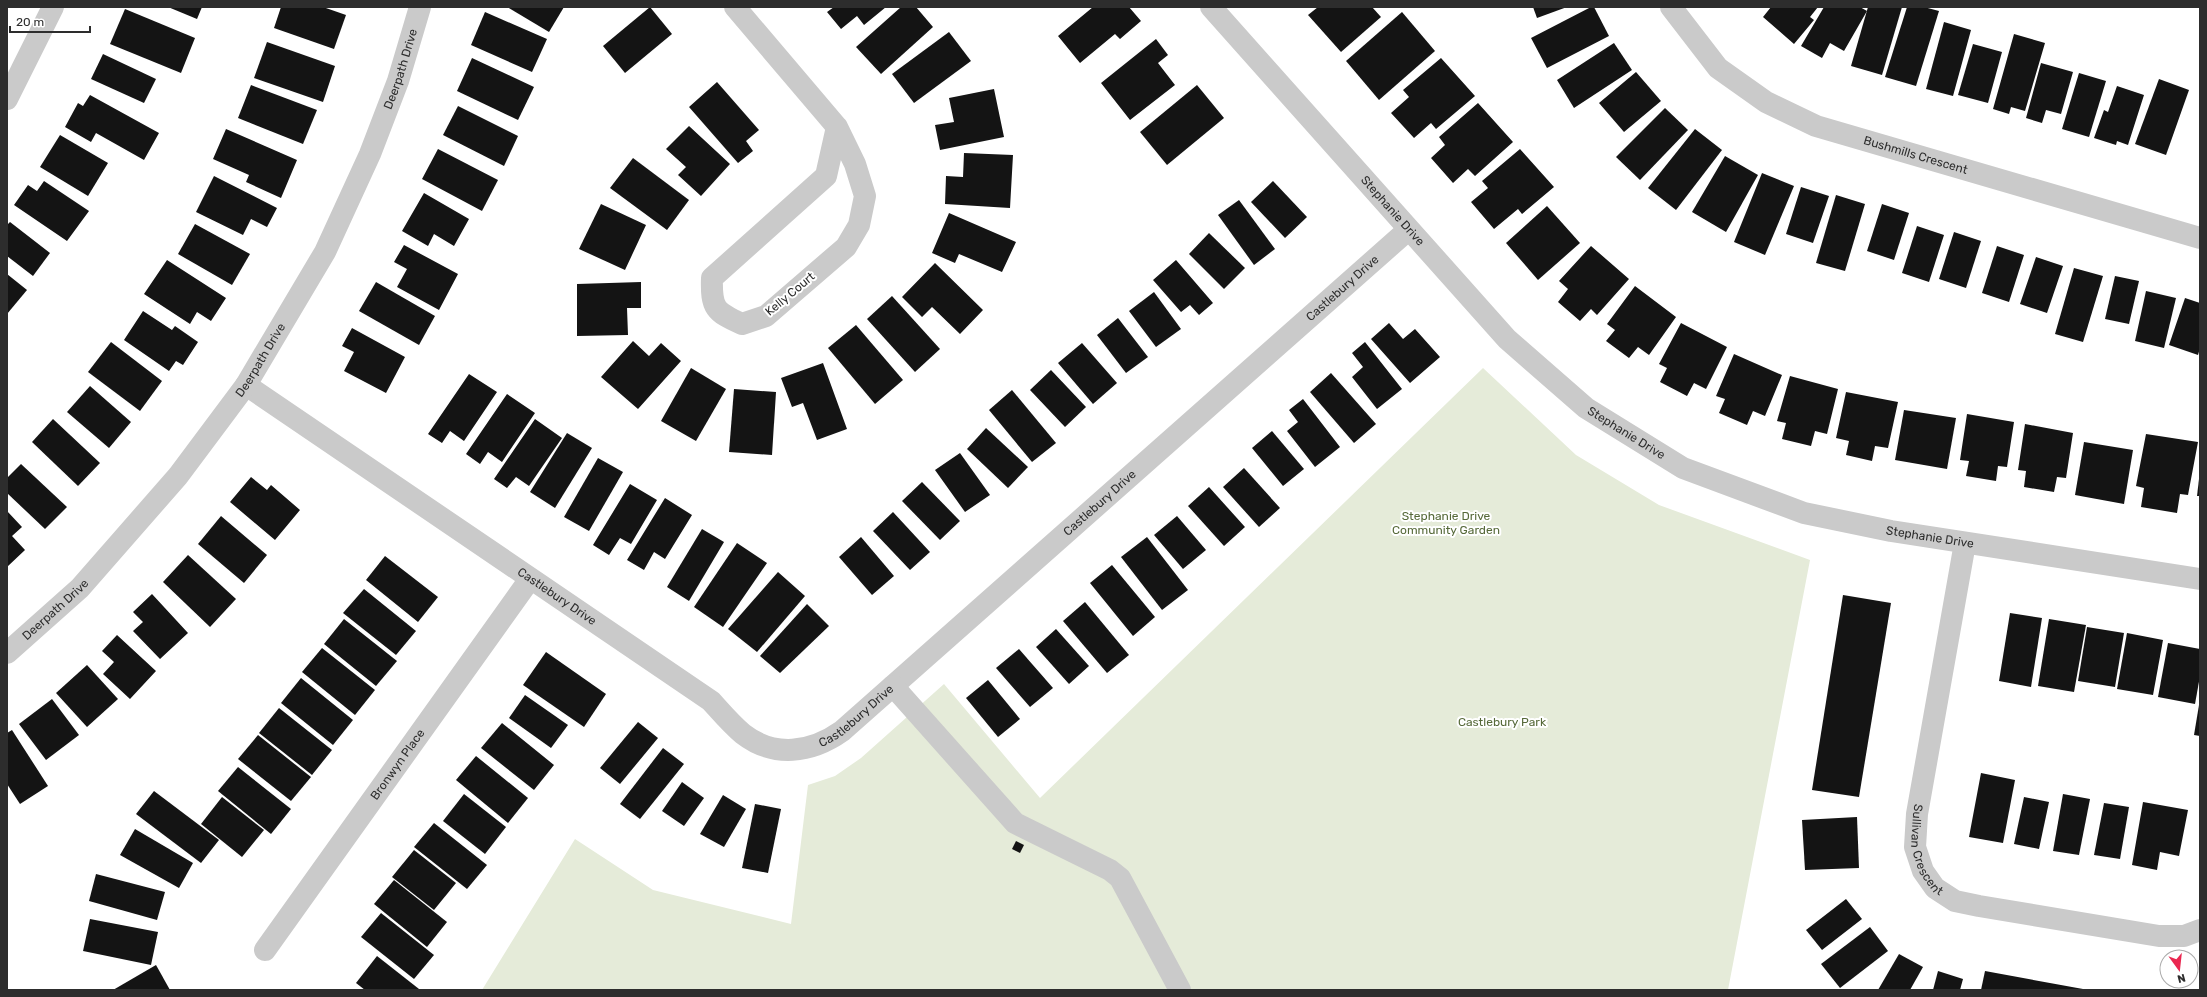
<svg xmlns="http://www.w3.org/2000/svg" width="2207" height="997" viewBox="0 0 2207 997" font-family="Rubik,sans-serif">
	<rect width="100%" height="100%" fill="#fff"/>
	<path fill="#e5ebd9" d="M1483,368L1576,455L1659,505L1810,560L1728,990H482L575,839L653,890L791,924L808,785L835,776L861,758L944,684L1040,798Z"/>
	<g fill="#141414">
		<path d="M168,7H202L197,19Z"/>
		<path d="M281,7H323L346,15L334,49L274,28Z"/>
		<path d="M507,7H564L549,32Z"/>
		<path d="M650,7L672,34L625,73L603,46Z"/>
		<path d="M834,7H886L864,25L857,16L841,29L827,12Z"/>
		<path d="M901,7H916L933,27L881,74L856,47Z"/>
		<path d="M1093,7H1129L1141,21L1120,39L1115,34L1080,63L1058,36Z"/>
		<path d="M1318,7H1372L1381,17L1341,52L1308,15Z"/>
		<path d="M1533,7H1567L1537,18Z"/>
		<path d="M1591,7H1594L1609,36L1547,68L1531,38Z"/>
		<path d="M1771,7H1818L1810,17L1814,20L1794,44L1763,17Z"/>
		<path d="M1824,7H1860L1867,11L1844,51L1830,43L1822,58L1801,46Z"/>
		<path d="M1868,7H1902L1882,75L1851,66Z"/>
		<path d="M1907,7H1924L1939,11L1916,86L1885,77Z"/>
		<path d="M125,9L195,38L181,73L110,44Z"/>
		<path d="M485,12L547,39L532,72L471,45Z"/>
		<path d="M1402,12L1435,51L1379,100L1346,61Z"/>
		<path d="M1944,22L1971,30L1953,96L1926,89Z"/>
		<path d="M949,32L971,61L914,103L892,74Z"/>
		<path d="M2014,34L2045,43L2025,111L2011,107L2009,114L1993,109Z"/>
		<path d="M1156,39L1168,55L1158,63L1175,85L1130,120L1101,83Z"/>
		<path d="M267,42L335,66L323,102L254,78Z"/>
		<path d="M1614,43L1632,70L1574,108L1557,80Z"/>
		<path d="M1973,44L2002,52L1988,103L1958,95Z"/>
		<path d="M103,54L156,79L144,103L91,79Z"/>
		<path d="M472,58L534,87L518,120L457,91Z"/>
		<path d="M1441,58L1475,96L1436,129L1431,123L1414,138L1391,113L1409,97L1403,90Z"/>
		<path d="M2041,63L2073,72L2061,114L2046,110L2042,123L2026,118Z"/>
		<path d="M1636,72L1661,101L1624,132L1599,103Z"/>
		<path d="M2079,73L2106,81L2089,137L2062,129Z"/>
		<path d="M2159,79L2189,90L2166,155L2135,144Z"/>
		<path d="M717,82L759,130L746,141L753,151L738,163L689,107Z"/>
		<path d="M251,85L317,110L303,144L238,118Z"/>
		<path d="M1197,85L1224,118L1167,165L1140,132Z"/>
		<path d="M2117,86L2144,95L2128,145L2117,141L2116,145L2094,138L2104,110L2108,112Z"/>
		<path d="M994,89L1004,137L940,150L935,125L954,122L949,98Z"/>
		<path d="M90,95L159,133L144,160L96,133L91,142L65,127L78,103L83,106Z"/>
		<path d="M1478,103L1513,142L1475,176L1468,169L1453,183L1431,158L1445,145L1439,137Z"/>
		<path d="M458,106L518,136L504,166L443,135Z"/>
		<path d="M1665,108L1688,130L1640,180L1616,157Z"/>
		<path d="M689,126L730,164L701,196L678,175L686,167L666,149Z"/>
		<path d="M226,129L297,160L281,198L246,182L249,175L213,159Z"/>
		<path d="M1695,129L1722,150L1676,210L1648,188Z"/>
		<path d="M60,135L108,163L88,196L40,167Z"/>
		<path d="M438,149L498,180L482,211L422,179Z"/>
		<path d="M1520,149L1554,187L1522,214L1518,209L1494,229L1471,202L1488,188L1482,181Z"/>
		<path d="M964,153L1013,155L1010,208L945,204L946,176L963,177Z"/>
		<path d="M1725,156L1758,175L1726,232L1692,212Z"/>
		<path d="M633,158L689,200L667,230L610,188Z"/>
		<path d="M1762,173L1794,186L1765,255L1734,242Z"/>
		<path d="M214,176L277,208L267,227L251,219L243,235L196,212Z"/>
		<path d="M44,181L89,211L67,241L14,205L28,185L37,191Z"/>
		<path d="M1273,181L1307,217L1285,238L1251,202Z"/>
		<path d="M1801,187L1829,196L1813,243L1786,234Z"/>
		<path d="M424,193L469,219L454,246L434,234L428,246L402,231Z"/>
		<path d="M1836,195L1865,204L1845,271L1816,263Z"/>
		<path d="M1239,200L1275,249L1254,265L1218,215Z"/>
		<path d="M601,204L646,225L625,270L579,249Z"/>
		<path d="M1882,204L1909,213L1894,260L1867,251Z"/>
		<path d="M1547,206L1580,243L1538,280L1506,243Z"/>
		<path d="M949,213L1016,242L1002,272L959,254L955,263L932,253Z"/>
		<path d="M10,222L50,253L33,276L7,256V225Z"/>
		<path d="M195,224L250,254L232,285L178,254Z"/>
		<path d="M1917,226L1944,235L1929,282L1902,273Z"/>
		<path d="M1954,232L1981,241L1966,288L1939,279Z"/>
		<path d="M1209,233L1245,268L1224,289L1189,254Z"/>
		<path d="M404,245L458,274L439,310L397,287L407,269L394,262Z"/>
		<path d="M1591,246L1629,279L1597,315L1591,309L1580,321L1558,302L1568,289L1559,281Z"/>
		<path d="M1997,246L2024,255L2009,302L1982,293Z"/>
		<path d="M2036,257L2063,266L2047,313L2020,304Z"/>
		<path d="M167,260L226,298L211,321L197,312L190,324L144,294Z"/>
		<path d="M1176,260L1213,303L1199,315L1190,305L1181,312L1153,280Z"/>
		<path d="M935,263L983,310L960,334L932,307L922,317L902,297Z"/>
		<path d="M2074,268L2103,276L2083,342L2055,334Z"/>
		<path d="M7,274L27,290L7,314Z"/>
		<path d="M2115,276L2139,281L2129,324L2105,319Z"/>
		<path d="M376,282L435,316L419,345L359,311Z"/>
		<path d="M641,282V308H627L628,335L577,336V284Z"/>
		<path d="M1635,286L1676,317L1649,355L1638,347L1629,358L1606,341L1615,330L1607,324Z"/>
		<path d="M2146,291L2176,298L2164,348L2135,341Z"/>
		<path d="M1154,292L1181,329L1156,347L1129,311Z"/>
		<path d="M892,296L940,349L915,372L867,319Z"/>
		<path d="M2185,298L2200,303V348L2198,355L2169,345Z"/>
		<path d="M143,311L172,330L175,326L198,342L183,365L176,361L169,371L124,340Z"/>
		<path d="M1118,318L1148,357L1126,373L1097,335Z"/>
		<path d="M1389,323L1403,339L1415,329L1440,357L1410,383L1371,339Z"/>
		<path d="M1681,323L1727,347L1706,389L1694,383L1687,396L1660,382L1667,368L1659,364Z"/>
		<path d="M856,325L903,380L875,404L828,348Z"/>
		<path d="M352,328L405,357L386,393L344,371L354,352L342,346Z"/>
		<path d="M633,341L649,356L661,343L681,361L638,409L601,377Z"/>
		<path d="M111,342L162,381L140,411L88,372Z"/>
		<path d="M1365,342L1402,389L1377,409L1352,377L1363,367L1352,353Z"/>
		<path d="M1082,343L1117,383L1093,404L1058,363Z"/>
		<path d="M1734,354L1782,375L1765,416L1753,411L1747,425L1719,413L1725,399L1716,396Z"/>
		<path d="M823,363L847,429L817,440L803,403L792,407L781,378Z"/>
		<path d="M691,368L726,389L696,441L661,421Z"/>
		<path d="M1051,370L1086,407L1065,427L1030,390Z"/>
		<path d="M1331,373L1376,424L1354,443L1310,392Z"/>
		<path d="M469,374L497,392L464,441L450,431L442,443L428,434Z"/>
		<path d="M1790,376L1838,389L1827,434L1815,431L1811,446L1782,439L1786,423L1777,421Z"/>
		<path d="M90,386L131,422L109,448L67,412Z"/>
		<path d="M734,389L776,392L772,455L729,452Z"/>
		<path d="M1012,390L1056,443L1032,462L989,410Z"/>
		<path d="M1846,392L1898,402L1888,448L1875,446L1872,461L1846,455L1849,441L1836,438Z"/>
		<path d="M507,394L535,413L502,462L488,452L480,464L466,454Z"/>
		<path d="M1303,399L1340,447L1315,467L1287,431L1298,422L1289,410Z"/>
		<path d="M1904,410L1956,418L1947,469L1895,460Z"/>
		<path d="M1967,414L2014,422L2007,467L1998,466L1996,481L1966,476L1969,461L1960,460Z"/>
		<path d="M53,419L100,463L78,486L32,442Z"/>
		<path d="M535,419L562,438L529,486L516,477L507,488L494,479Z"/>
		<path d="M2025,424L2073,433L2066,478L2057,477L2054,492L2024,487L2026,471L2018,470Z"/>
		<path d="M986,428L1028,467L1008,488L967,449Z"/>
		<path d="M1272,431L1304,469L1283,486L1252,448Z"/>
		<path d="M567,433L592,448L555,508L530,492Z"/>
		<path d="M2146,434L2198,442L2188,495L2180,494L2177,513L2141,507L2144,488L2136,486Z"/>
		<path d="M2084,442L2133,450L2124,504L2075,495Z"/>
		<path d="M960,453L990,495L965,512L935,470Z"/>
		<path d="M598,458L623,472L589,531L564,517Z"/>
		<path d="M21,464L67,507L45,529L7,493V478Z"/>
		<path d="M1244,468L1280,508L1259,527L1223,487Z"/>
		<path d="M251,477L267,490L271,485L300,510L275,540L230,502Z"/>
		<path d="M2199,479H2200V496H2197Z"/>
		<path d="M922,482L960,521L940,540L902,501Z"/>
		<path d="M630,484L657,500L631,544L620,538L609,555L593,545Z"/>
		<path d="M1209,487L1245,527L1224,546L1188,506Z"/>
		<path d="M665,498L692,515L665,559L654,552L644,570L627,560Z"/>
		<path d="M7,511L22,527L12,536L25,550L7,567Z"/>
		<path d="M893,512L930,552L910,570L873,531Z"/>
		<path d="M221,516L267,555L244,583L198,544Z"/>
		<path d="M1177,516L1206,550L1183,569L1154,535Z"/>
		<path d="M702,529L724,542L689,601L667,587Z"/>
		<path d="M861,537L894,576L872,595L839,557Z"/>
		<path d="M1147,537L1188,590L1162,610L1121,557Z"/>
		<path d="M737,543L767,563L723,627L694,607Z"/>
		<path d="M188,555L236,599L210,627L163,582Z"/>
		<path d="M385,556L438,597L418,622L366,580Z"/>
		<path d="M1112,565L1155,617L1133,636L1090,583Z"/>
		<path d="M778,572L805,596L757,652L728,629Z"/>
		<path d="M364,589L416,631L396,655L343,613Z"/>
		<path d="M152,594L188,633L160,659L133,631L143,622L133,612Z"/>
		<path d="M1843,595L1891,603L1859,797L1812,790Z"/>
		<path d="M1085,602L1129,655L1107,673L1063,621Z"/>
		<path d="M807,604L829,626L780,673L760,656Z"/>
		<path d="M2010,613L2042,618L2031,687L1999,681Z"/>
		<path d="M344,619L397,661L376,686L324,644Z"/>
		<path d="M2049,619L2086,625L2074,692L2038,686Z"/>
		<path d="M2087,627L2124,633L2115,687L2078,681Z"/>
		<path d="M1056,629L1089,666L1069,684L1036,647Z"/>
		<path d="M2127,633L2163,640L2153,695L2117,689Z"/>
		<path d="M117,635L156,671L130,699L103,674L114,662L102,651Z"/>
		<path d="M2168,643L2200,649V676L2195,704L2158,697Z"/>
		<path d="M322,648L375,690L355,715L302,672Z"/>
		<path d="M1019,649L1053,688L1030,707L996,668Z"/>
		<path d="M546,652L606,694L584,727L523,685Z"/>
		<path d="M87,665L118,699L87,727L56,693Z"/>
		<path d="M301,678L353,720L333,745L281,703Z"/>
		<path d="M988,680L1020,719L998,737L966,698Z"/>
		<path d="M525,695L568,725L551,748L509,718Z"/>
		<path d="M52,699L79,735L46,760L19,724Z"/>
		<path d="M2199,705H2200V736L2194,735Z"/>
		<path d="M279,708L332,750L312,775L259,733Z"/>
		<path d="M638,722L658,738L620,784L600,768Z"/>
		<path d="M502,723L554,765L534,790L481,748Z"/>
		<path d="M12,730L48,786L20,804L7,784V733Z"/>
		<path d="M258,735L311,777L291,801L238,759Z"/>
		<path d="M663,748L684,764L640,819L620,804Z"/>
		<path d="M476,756L528,798L508,823L456,780Z"/>
		<path d="M238,767L291,809L271,834L218,791Z"/>
		<path d="M1981,773L2015,780L2003,843L1969,837Z"/>
		<path d="M682,782L704,798L684,826L662,811Z"/>
		<path d="M154,791L219,840L201,863L136,814Z"/>
		<path d="M464,794L506,827L485,854L443,821Z"/>
		<path d="M2063,794L2090,799L2079,855L2053,851Z"/>
		<path d="M723,795L746,809L724,847L700,834Z"/>
		<path d="M222,797L264,830L242,857L201,824Z"/>
		<path d="M2024,797L2049,802L2039,849L2014,844Z"/>
		<path d="M2143,802L2188,810L2179,856L2160,852L2157,870L2132,865Z"/>
		<path d="M2104,803L2129,807L2120,859L2094,855Z"/>
		<path d="M755,804L781,809L768,873L742,868Z"/>
		<path d="M1857,817L1859,868L1805,870L1802,820Z"/>
		<path d="M434,823L487,865L467,889L414,847Z"/>
		<path d="M135,829L193,863L179,888L120,855Z"/>
		<path d="M1016,841L1024,845L1020,853L1012,849Z"/>
		<path d="M414,850L456,883L434,910L392,877Z"/>
		<path d="M96,874L165,892L157,920L89,901Z"/>
		<path d="M394,880L447,922L427,947L374,904Z"/>
		<path d="M1846,899L1862,919L1822,950L1806,930Z"/>
		<path d="M381,913L434,955L414,979L361,937Z"/>
		<path d="M90,919L158,932L151,965L83,951Z"/>
		<path d="M1870,927L1888,951L1840,988L1821,964Z"/>
		<path d="M1899,954L1923,967L1910,990H1878Z"/>
		<path d="M377,956L419,989L418,990H365L356,983Z"/>
		<path d="M156,965L170,990H113Z"/>
		<path d="M1938,971L1963,979L1960,990H1933Z"/>
		<path d="M1985,971L2083,989V990H1981Z"/>
	</g>
	<g fill="none" stroke-linecap="round" stroke-linejoin="round">
		<g stroke="#cacaca" stroke-width="22">
			<path d="M735,7L837,127L855,164L865,196L859,225L846,247L766,316L742,324C715,312 711,308 712,278L826,176L837,127"/>
			<path id="s1" d="M1211,7L1507,339L1586,408L1683,468L1804,513L1891,531L2200,579"/>
			<path id="s2" d="M1671,7L1718,68L1766,102L1816,126L2200,238"/>
			<path d="M7,99L53,7"/>
			<path id="s3" d="M246,385L711,701C721,712 731,724 743,734C774,758 811,753 842,731L1408,230"/>
			<path id="s4" d="M1965,543L1917,814L1915,847L1923,871L1935,888L1955,901L1979,906L2159,936H2184L2200,930"/>
			<path id="s5" d="M7,653L80,588L178,476L246,385L325,252L370,154L398,81L420,7"/>
			<path d="M893,686L1015,823L1110,870L1120,878L1180,990"/>
			<path id="s6" d="M265,950L530,579"/>
		</g>
	</g>
	<g text-anchor="middle" stroke-width="4" stroke-linejoin="round" paint-order="stroke">
		<g font-size="12" fill="#2d2d2d" stroke="#fff">
			<text dy="4" stroke="none"><textPath href="#s5" startOffset="713">Deerpath Drive</textPath></text>
			<text dy="4" stroke="none"><textPath href="#s2" startOffset="295">Bushmills Crescent</textPath></text>
			<text dy="4" stroke="none"><textPath href="#s1" startOffset="273">Stephanie Drive</textPath></text>
			<text dy="4" stroke="none"><textPath href="#s3" startOffset="1383">Castlebury Drive</textPath></text>
			<text transform="translate(790 294) rotate(-40)" y="4">Kelly Court</text>
			<text dy="4" stroke="none"><textPath href="#s5" startOffset="389">Deerpath Drive</textPath></text>
			<text dy="4" stroke="none"><textPath href="#s1" startOffset="597">Stephanie Drive</textPath></text>
			<text dy="4" stroke="none"><textPath href="#s3" startOffset="1059">Castlebury Drive</textPath></text>
			<text dy="4" stroke="none"><textPath href="#s1" startOffset="921">Stephanie Drive</textPath></text>
			<text dy="4" stroke="none"><textPath href="#s3" startOffset="376">Castlebury Drive</textPath></text>
			<text dy="4" stroke="none"><textPath href="#s5" startOffset="65">Deerpath Drive</textPath></text>
			<text dy="4" stroke="none"><textPath href="#s3" startOffset="735">Castlebury Drive</textPath></text>
			<text dy="4" stroke="none"><textPath href="#s6" startOffset="228">Bronwyn Place</textPath></text>
			<text dy="4" stroke="none"><textPath href="#s4" startOffset="314">Sullivan Crescent</textPath></text>
		</g>
		<g font-size="12" fill="#566939" stroke="#fff">
			<text x="1446" y="520">Stephanie Drive<tspan x="1446" dy="14">Community Garden</tspan></text>
			<text x="1502" y="726">Castlebury Park</text>
		</g>
	</g>
	<rect width="2207" height="997" fill="none" stroke="#2d2d2d" stroke-width="16"/>
	<g transform="translate(2179 969) rotate(165)"><circle r="19" fill="#ffffff" stroke="#ababab"/>
	<path d="M0-3L7 15L0 10L-7 15Z" fill="#ea2851"/>
	<text y="-6" font-size="11" font-weight="bold" text-anchor="middle" fill="#2d2d2d">N</text>
	</g>
	<path d="M10 26v6h80v-6" fill="none" stroke="#2d2d2d" stroke-width="2"/>
	<text x="16" y="26" font-size="12" fill="#2d2d2d" stroke="#ffffff" stroke-width="3" paint-order="stroke">20 m</text>
</svg>
